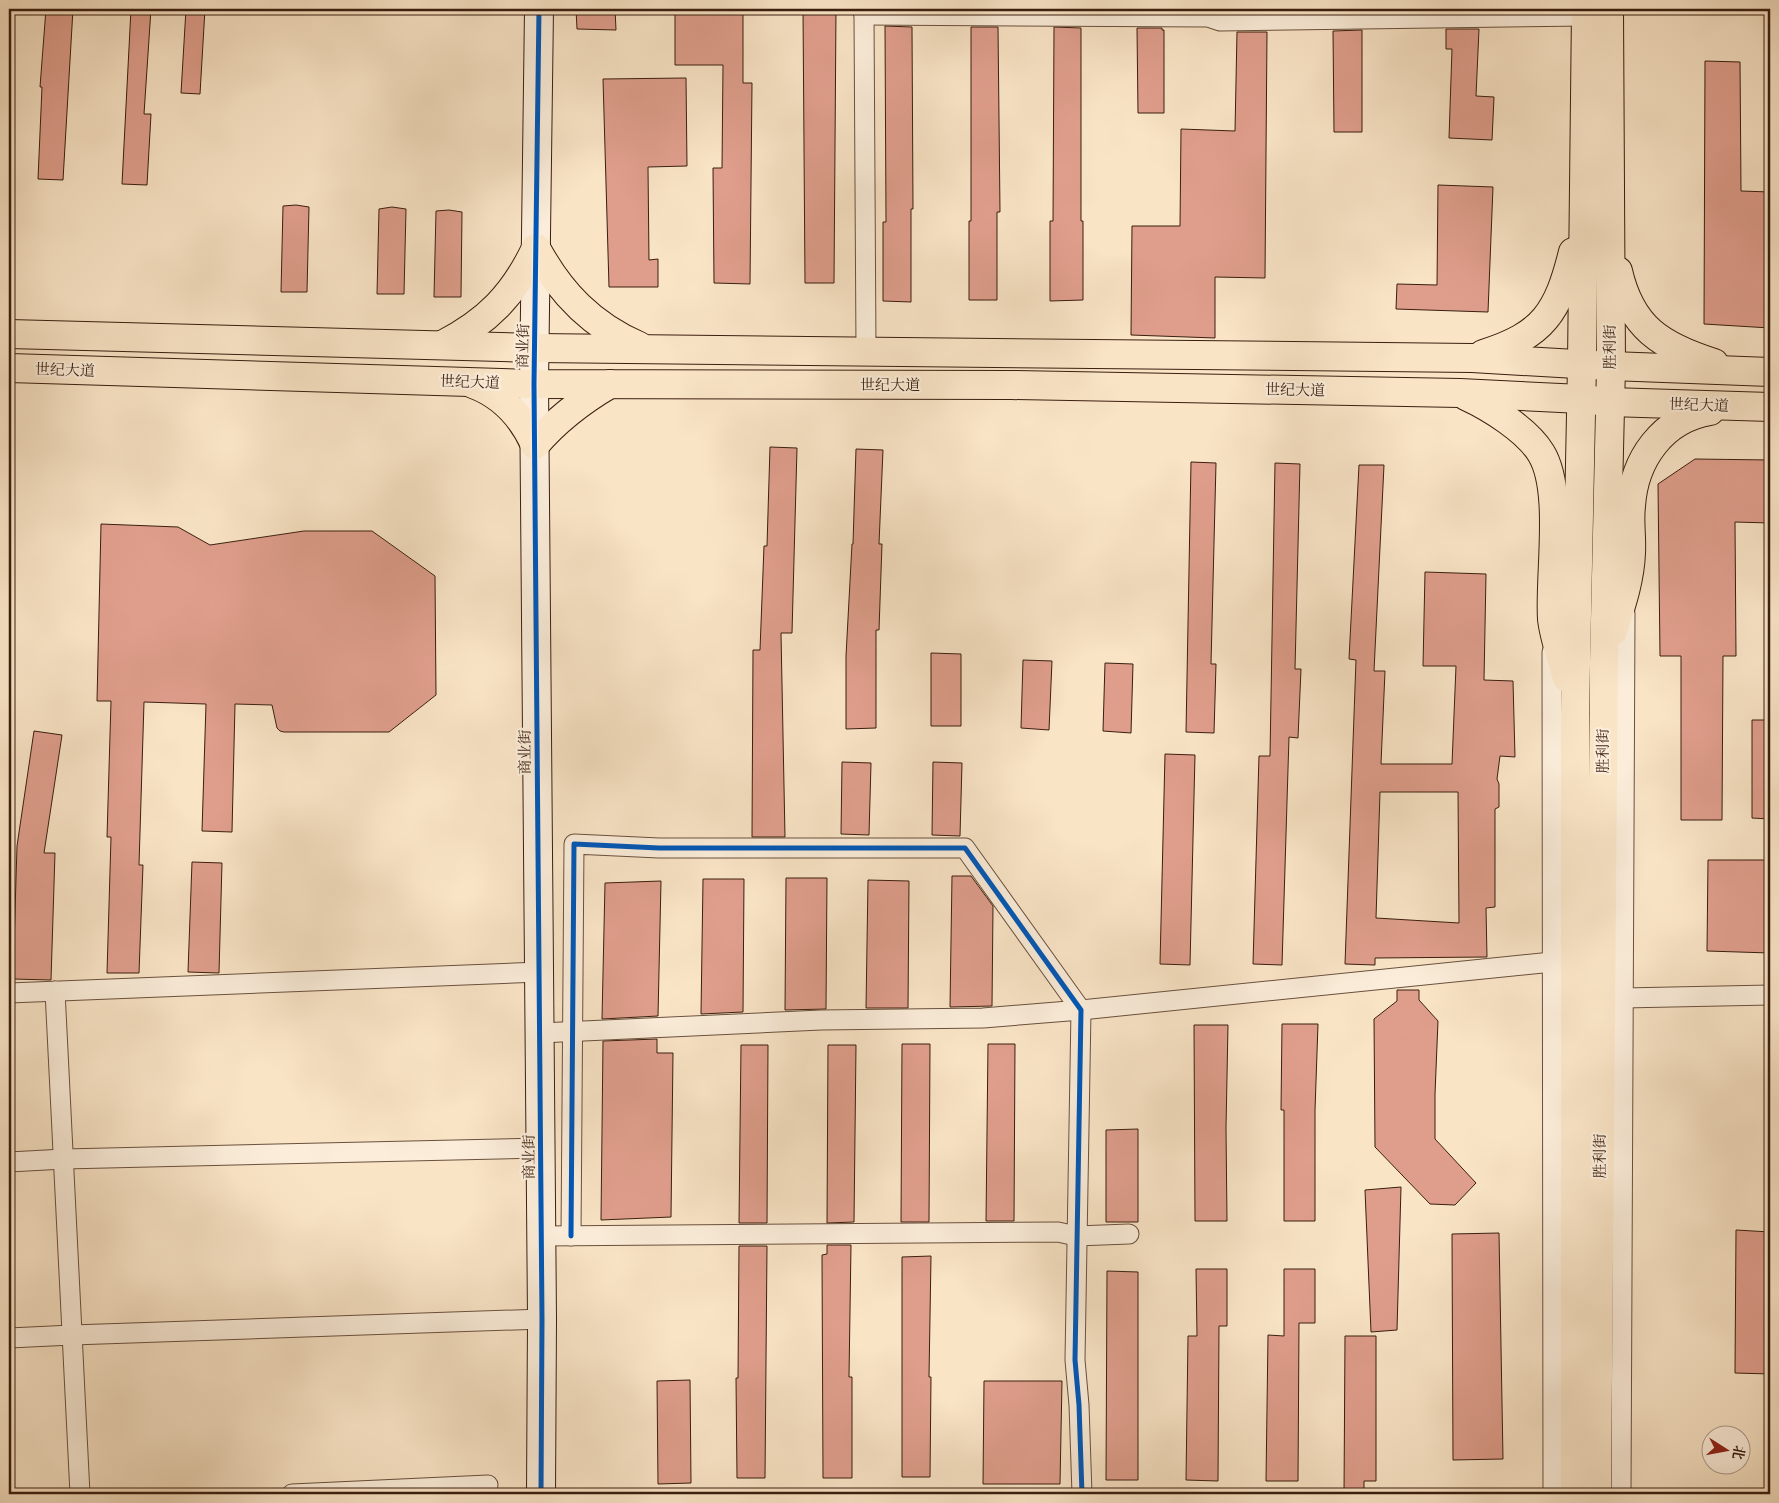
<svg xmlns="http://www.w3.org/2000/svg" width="1779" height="1503" viewBox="0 0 1779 1503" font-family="Vollkorn,'Noto Serif SC',serif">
	<rect width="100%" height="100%" fill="#f9e4c6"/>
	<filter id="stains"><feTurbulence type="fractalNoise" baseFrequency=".004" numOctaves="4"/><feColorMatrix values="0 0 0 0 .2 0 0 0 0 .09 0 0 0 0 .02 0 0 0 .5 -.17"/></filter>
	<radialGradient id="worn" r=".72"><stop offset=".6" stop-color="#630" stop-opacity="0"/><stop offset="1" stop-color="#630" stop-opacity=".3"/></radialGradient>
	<g fill="#df9e8c" stroke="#3a1e0f" fill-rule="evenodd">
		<path d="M46,9H73L63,180L38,179L42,87H40Z"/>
		<path d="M131,9H151L144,114H151L147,185L122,184Z"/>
		<path d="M186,9H205L200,94L181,93Z"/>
		<path d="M576,9H615L616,30L577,29Z"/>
		<path d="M675,9H743V83H752L750,284L714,283L713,168H722L723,65H675Z"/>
		<path d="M803,9H836L834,283H805Z"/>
		<path d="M885,26L912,27L913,209H911V302L883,301V222H886Z"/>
		<path d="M971,27H998L1000,212H997V300H969V221H971Z"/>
		<path d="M1054,27L1081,28V221H1083V300L1050,301V221H1053Z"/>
		<path d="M1137,28H1162V30H1164V113H1138Z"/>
		<path d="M1446,29H1479L1476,96L1494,97L1492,140L1449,138L1452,49H1446Z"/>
		<path d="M1362,30V132H1334L1333,31Z"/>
		<path d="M1237,32H1267L1265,278L1215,277V338L1131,335L1132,226H1180L1181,129L1235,131Z"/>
		<path d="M1705,61L1740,62L1741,191L1770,192V328L1704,324Z"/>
		<path d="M686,78L687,166L648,167L649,260L658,259V287H609L603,79Z"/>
		<path d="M1438,185L1493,187L1488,312L1396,309L1397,284L1437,285Z"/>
		<path d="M296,205L309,207L307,292H281L283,206Z"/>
		<path d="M392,207L406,209L404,294H377L379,209Z"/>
		<path d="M449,210L462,212L461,297H434L436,211Z"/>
		<path d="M770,447L797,448L792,633H781L785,837H752L753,650H760L764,546H767Z"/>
		<path d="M856,449L883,450L879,544H882L879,630H876V728L846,729V656L852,544H853Z"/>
		<path d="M1695,459L1770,460V523L1735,522L1736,656H1723L1722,820H1681V656H1660L1658,484Z"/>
		<path d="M1191,462L1216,463L1211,664H1216L1214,733L1186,732Z"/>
		<path d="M1275,463L1300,464L1295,669H1301L1298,738L1289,737L1282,965L1253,964L1259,756H1270Z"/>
		<path d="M1359,465H1384L1374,671H1385L1381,764H1452L1456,666H1423L1425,572L1486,574L1484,680L1513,681L1515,757L1500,756L1497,779L1499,784V807L1495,809V907L1486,908L1487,957L1375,958V965L1345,964L1356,660L1349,659ZM1380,792H1458L1459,923L1376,918Z"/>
		<path d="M101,524L178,527L210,545L304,531H372L435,576L436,695L389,732H284L280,731L277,728L272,705L235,704L232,832L202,831L206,704L144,702L139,865H143L139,973H107L111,837H107L111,701H97Z"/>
		<path d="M931,653L961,654V726H931Z"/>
		<path d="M1023,660L1052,661L1049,730L1021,728Z"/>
		<path d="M1105,663L1133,664L1131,733L1103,731Z"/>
		<path d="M1752,720H1770V819L1752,818Z"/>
		<path d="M34,731L62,735L44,853H55L51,980L13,979L17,846Z"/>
		<path d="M1165,754L1195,755L1190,965L1160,964Z"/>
		<path d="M842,762L871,763L869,835L841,834Z"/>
		<path d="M933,762L962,763L960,836L932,835Z"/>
		<path d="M1708,860H1770V953L1707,951Z"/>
		<path d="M192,862L222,863L219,973L188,972Z"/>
		<path d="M952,876H971L993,906L992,1006L950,1007Z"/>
		<path d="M786,878H827L826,1009L785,1010Z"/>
		<path d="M703,879H744L743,1012L701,1014Z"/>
		<path d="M868,880L909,881L908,1008H866Z"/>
		<path d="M661,881L658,1016L602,1019L605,883Z"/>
		<path d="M1397,990H1419V1000L1438,1021L1435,1094V1139L1476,1183L1455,1205L1430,1204L1375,1147L1374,1019L1397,1001Z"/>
		<path d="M1282,1024H1318L1315,1110V1221H1284V1110H1281Z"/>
		<path d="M1194,1025H1228L1226,1128L1227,1221H1195Z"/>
		<path d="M657,1039V1053H673L671,1217L601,1220L603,1041Z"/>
		<path d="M902,1044H930L929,1222H901Z"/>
		<path d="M988,1044H1015L1014,1221H986Z"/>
		<path d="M741,1045H768L767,1223H739Z"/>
		<path d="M828,1045H856L854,1222L827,1223Z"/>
		<path d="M1138,1129V1222H1106V1130Z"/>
		<path d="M1401,1187L1397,1330L1371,1332L1365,1190Z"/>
		<path d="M1736,1230L1770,1232V1374L1735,1373Z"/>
		<path d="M1499,1233L1503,1459L1453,1460L1452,1234Z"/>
		<path d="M827,1245H851L849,1377H852V1478H823L822,1255L827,1254Z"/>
		<path d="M739,1246H767L765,1478H737L736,1378H738Z"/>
		<path d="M931,1256L929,1377H931L930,1477H902V1257Z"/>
		<path d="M1196,1269H1227V1326H1219L1218,1481L1186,1480L1188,1336H1197Z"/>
		<path d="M1284,1269H1315V1323H1299L1298,1481H1266L1268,1335L1284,1336Z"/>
		<path d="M1107,1271L1138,1272V1480H1106Z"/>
		<path d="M1345,1336H1376V1481H1364V1494H1344Z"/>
		<path d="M690,1380L691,1483L658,1484L657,1381Z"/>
		<path d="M984,1381H1062L1060,1484H983Z"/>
	</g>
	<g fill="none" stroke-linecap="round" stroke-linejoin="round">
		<defs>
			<g id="street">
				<path d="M862,9L864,15L866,351"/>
				<path d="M864,15L1208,17L1220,21L1586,16"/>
				<path d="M1552,652L1553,1494"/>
				<path d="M55,991L80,1494"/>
				<path d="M9,993L539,972"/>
				<path d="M1623,998L1770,995"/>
				<path d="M540,1033L821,1020L983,1018L1081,1010L1552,962"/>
				<path d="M9,1162L64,1159L541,1148"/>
				<path d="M542,1236L1058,1232L1076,1236L1129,1234"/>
				<path d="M571,1236L574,844L659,848H965L1081,1010L1075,1360L1079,1405L1082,1494"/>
				<path d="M9,1338L72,1335L542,1319"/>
				<path d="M292,1494L488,1485"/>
				<path d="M1621,1494L1625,613"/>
			</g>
			<path id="secondary" d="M539,9L534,384L542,1319L541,1494"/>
			<g id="primary">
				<path d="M536,248C560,293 592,326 639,346"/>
				<path d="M1618,271C1631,328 1661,346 1714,363"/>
				<path d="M9,334L536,348L1472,358L1611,366L1770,372"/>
				<path d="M442,345C487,322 514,295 536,248"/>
				<path d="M1483,354C1544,335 1558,312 1573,252"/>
				<path d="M9,368L534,384L1011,385L1460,393L1581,399L1610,402L1770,407"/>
				<path d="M473,384C503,395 522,416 535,445C557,419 581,401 610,384"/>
				<path d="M1466,396C1490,407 1527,430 1541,453C1564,490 1549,575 1552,619C1554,638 1562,659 1567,678"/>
				<path d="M1613,631C1621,606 1630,580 1631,553C1632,537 1629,522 1631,506C1634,460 1662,419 1710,411"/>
				<path d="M1575,1494V714L1582,364L1586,9"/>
				<path d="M1597,1494L1604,661L1611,366L1609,9"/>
			</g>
		</defs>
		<use href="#street" stroke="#6a503d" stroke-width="21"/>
		<use href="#secondary" stroke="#3a1e0f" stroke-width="30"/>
		<use href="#primary" stroke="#3a1e0f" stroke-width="30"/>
		<use href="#street" stroke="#fbedda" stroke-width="19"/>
		<use href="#secondary" stroke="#fbedda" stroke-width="28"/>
		<use href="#primary" stroke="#f9e4c6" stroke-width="28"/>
		<defs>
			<g id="cycleway">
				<path d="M539,9L534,384L542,1319L541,1494"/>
				<path d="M571,1236L574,844L659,848H965L1081,1010L1075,1360L1079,1405L1082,1494"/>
			</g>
		</defs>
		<use href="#cycleway" stroke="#fbedda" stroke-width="8"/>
		<use href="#cycleway" stroke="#0057b8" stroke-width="5"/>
	</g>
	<g text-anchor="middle" stroke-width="4.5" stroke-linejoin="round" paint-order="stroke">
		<g font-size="15" fill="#3a1e0f" stroke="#fbedda">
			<text transform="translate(523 346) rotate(-89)" y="5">商业街</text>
			<text transform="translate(1610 347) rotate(-90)" y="5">胜利街</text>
			<text transform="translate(65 370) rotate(2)" y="5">世纪大道</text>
			<text transform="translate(470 382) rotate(2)" y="5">世纪大道</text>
			<text x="890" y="390">世纪大道</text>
			<text transform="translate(1295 390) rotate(1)" y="5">世纪大道</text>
			<text transform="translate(1699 405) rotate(2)" y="5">世纪大道</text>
			<text transform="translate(1603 751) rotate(-90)" y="5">胜利街</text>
			<text transform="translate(525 752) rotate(-90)" y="5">商业街</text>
			<text transform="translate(1600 1156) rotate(-90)" y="5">胜利街</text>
			<text transform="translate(529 1157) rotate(-90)" y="5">商业街</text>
		</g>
	</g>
	<rect width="1779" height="1503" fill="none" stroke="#f9e4c6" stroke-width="30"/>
	<rect x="10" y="10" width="1759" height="1483" fill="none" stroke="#3a1e0f" stroke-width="2.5"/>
	<rect x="15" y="15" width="1749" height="1473" fill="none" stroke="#3a1e0f"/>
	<g transform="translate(1726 1450) rotate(101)"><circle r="24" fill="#fbedda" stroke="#ae9a89"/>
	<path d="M0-4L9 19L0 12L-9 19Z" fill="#8f2418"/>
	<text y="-8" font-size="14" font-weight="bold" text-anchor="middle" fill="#3a1e0f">北</text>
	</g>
	<rect width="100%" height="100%" filter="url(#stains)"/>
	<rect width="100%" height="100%" fill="url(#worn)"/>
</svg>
